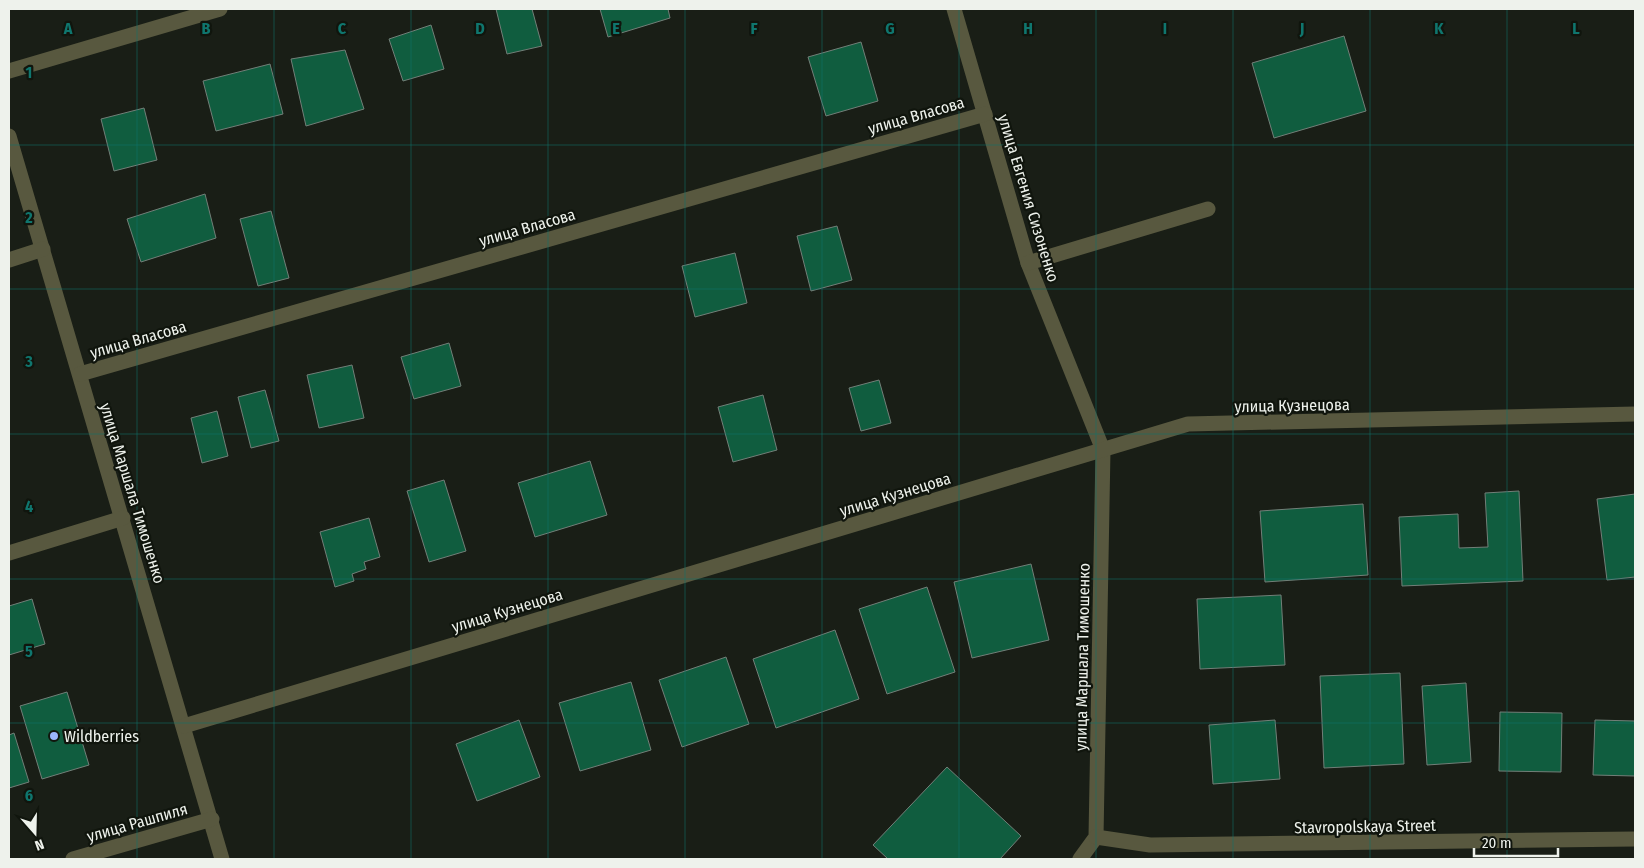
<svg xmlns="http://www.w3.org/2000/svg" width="1644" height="868" viewBox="0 0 1644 868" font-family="'Fira Sans Condensed',sans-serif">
	<rect width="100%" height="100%" fill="#191e16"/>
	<g fill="#105d3f" stroke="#727f78">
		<path d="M496,9H532L542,46L507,54Z"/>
		<path d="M600,9H668L670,18L608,37Z"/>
		<path d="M431,25L444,69L403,81L389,39Z"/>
		<path d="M1344,36L1366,111L1274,138L1252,63Z"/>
		<path d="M861,42L878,101L826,116L808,57Z"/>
		<path d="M345,50L364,109L306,126L291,59Z"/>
		<path d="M270,64L283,114L216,131L203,81Z"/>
		<path d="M144,108L157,160L114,171L101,119Z"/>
		<path d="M205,194L216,238L141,262L127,219Z"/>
		<path d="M271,211L289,278L258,286L240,219Z"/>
		<path d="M837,226L852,280L811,291L797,236Z"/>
		<path d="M735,253L747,303L695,317L682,266Z"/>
		<path d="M449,343L461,386L414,399L401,357Z"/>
		<path d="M352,365L364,418L319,428L307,375Z"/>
		<path d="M879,380L891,423L861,431L849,388Z"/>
		<path d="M265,390L279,441L251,448L238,397Z"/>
		<path d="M763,395L777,450L733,462L718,407Z"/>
		<path d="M217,411L228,456L202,463L191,418Z"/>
		<path d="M590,461L607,515L535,537L518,483Z"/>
		<path d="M444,480L466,551L429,562L407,491Z"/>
		<path d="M1519,491L1523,581L1402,586L1399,517L1458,514L1459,548L1488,547L1485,493Z"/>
		<path d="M1635,494V577L1607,580L1597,499Z"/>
		<path d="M1363,504L1368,575L1265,582L1260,511Z"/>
		<path d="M369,518L380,557L364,562L366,569L352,574L354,581L335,587L320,532Z"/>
		<path d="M1031,564L1049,640L972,658L954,582Z"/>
		<path d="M927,587L955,672L887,694L859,609Z"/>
		<path d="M1281,595L1285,665L1200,669L1197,599Z"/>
		<path d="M32,599L45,644L9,655V606Z"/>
		<path d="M835,630L859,699L776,728L753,659Z"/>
		<path d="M726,657L749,724L682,747L659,680Z"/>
		<path d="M1400,673L1404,764L1324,768L1320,676Z"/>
		<path d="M631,682L651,750L580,771L559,703Z"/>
		<path d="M1466,683L1471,762L1427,765L1422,686Z"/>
		<path d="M67,692L89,765L42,779L20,706Z"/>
		<path d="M1500,712L1562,713L1561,772L1499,771Z"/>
		<path d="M519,720L540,777L477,801L456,744Z"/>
		<path d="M1275,720L1280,779L1213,784L1209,725Z"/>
		<path d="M1595,720L1635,721V776L1593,775Z"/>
		<path d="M14,733L29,782L9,788V735Z"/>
		<path d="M947,767L1021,836L1000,859H888L873,845Z"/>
	</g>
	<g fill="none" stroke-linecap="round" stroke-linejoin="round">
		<g stroke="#58583f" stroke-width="15">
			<path d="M954,9L1028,263L1103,450L1096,837L1080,859"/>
			<path d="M9,71L220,9"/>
			<path d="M9,136L222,859"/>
			<path d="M9,260L43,249"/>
			<path d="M1028,263L1208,209"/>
			<path d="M80,374L985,114"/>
			<path d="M9,553L123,518"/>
			<path d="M184,726L1188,424L1635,414"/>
			<path d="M1096,837L1150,845L1635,839"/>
			<path d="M73,859L212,819"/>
		</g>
	</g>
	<path fill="none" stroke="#0f766e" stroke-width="1" stroke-opacity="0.55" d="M137,9V859M274,9V859M411,9V859M548,9V859M685,9V859M822,9V859M959,9V859M1096,9V859M1233,9V859M1370,9V859M1507,9V859M9,145H1635M9,289H1635M9,434H1635M9,579H1635M9,723H1635"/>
	<circle fill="#9ab5fd" stroke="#10150d" stroke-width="2" cx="54" cy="736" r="5"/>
	<g text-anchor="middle" stroke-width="4.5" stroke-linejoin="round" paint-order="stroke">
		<g font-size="16" fill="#eef2ec" stroke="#10150d">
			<text transform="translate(916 115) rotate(-16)" y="6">улица Власова</text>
			<text transform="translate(1029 198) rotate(73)" y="6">улица Евгения Сизоненко</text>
			<text transform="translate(527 227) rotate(-16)" y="6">улица Власова</text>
			<text transform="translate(138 339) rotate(-16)" y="6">улица Власова</text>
			<text transform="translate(1292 405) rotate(-1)" y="6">улица Кузнецова</text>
			<text transform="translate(133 493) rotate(73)" y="6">улица Маршала Тимошенко</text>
			<text transform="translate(895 494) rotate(-17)" y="6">улица Кузнецова</text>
			<text transform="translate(507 610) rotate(-17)" y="6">улица Кузнецова</text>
			<text transform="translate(1082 657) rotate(-89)" y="6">улица Маршала Тимошенко</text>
			<text transform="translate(137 822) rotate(-16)" y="6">улица Рашпиля</text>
			<text transform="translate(1365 826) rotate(-1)" y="6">Stavropolskaya Street</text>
		</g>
		<g font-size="16" fill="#eef2ec" stroke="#10150d" text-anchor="start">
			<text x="64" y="742">Wildberries</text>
		</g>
	</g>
	<g font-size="16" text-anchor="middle" font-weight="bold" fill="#0f766e" stroke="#10150d" stroke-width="4.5" stroke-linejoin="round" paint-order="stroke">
		<text x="68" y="34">A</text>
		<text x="206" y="34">B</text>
		<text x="342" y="34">C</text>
		<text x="480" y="34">D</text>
		<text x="616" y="34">E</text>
		<text x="754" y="34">F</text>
		<text x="890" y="34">G</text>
		<text x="1028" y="34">H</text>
		<text x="1165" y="34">I</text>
		<text x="1302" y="34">J</text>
		<text x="1439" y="34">K</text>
		<text x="1576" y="34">L</text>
		<text x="29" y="78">1</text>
		<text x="29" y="223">2</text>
		<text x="29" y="367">3</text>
		<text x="29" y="512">4</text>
		<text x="29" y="657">5</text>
		<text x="29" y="801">6</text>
	</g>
	<rect width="1644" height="868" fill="none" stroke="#eef2ec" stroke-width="20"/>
	<g transform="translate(35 833) rotate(160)" stroke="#10150d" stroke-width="4" paint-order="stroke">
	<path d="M0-4L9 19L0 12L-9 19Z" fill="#eef2ec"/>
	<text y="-8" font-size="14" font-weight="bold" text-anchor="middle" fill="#eef2ec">N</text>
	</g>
	<path d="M1474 848v8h84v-8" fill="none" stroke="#eef2ec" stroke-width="2.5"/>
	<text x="1482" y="848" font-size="15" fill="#eef2ec" stroke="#10150d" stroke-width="4" paint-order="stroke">20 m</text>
</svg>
